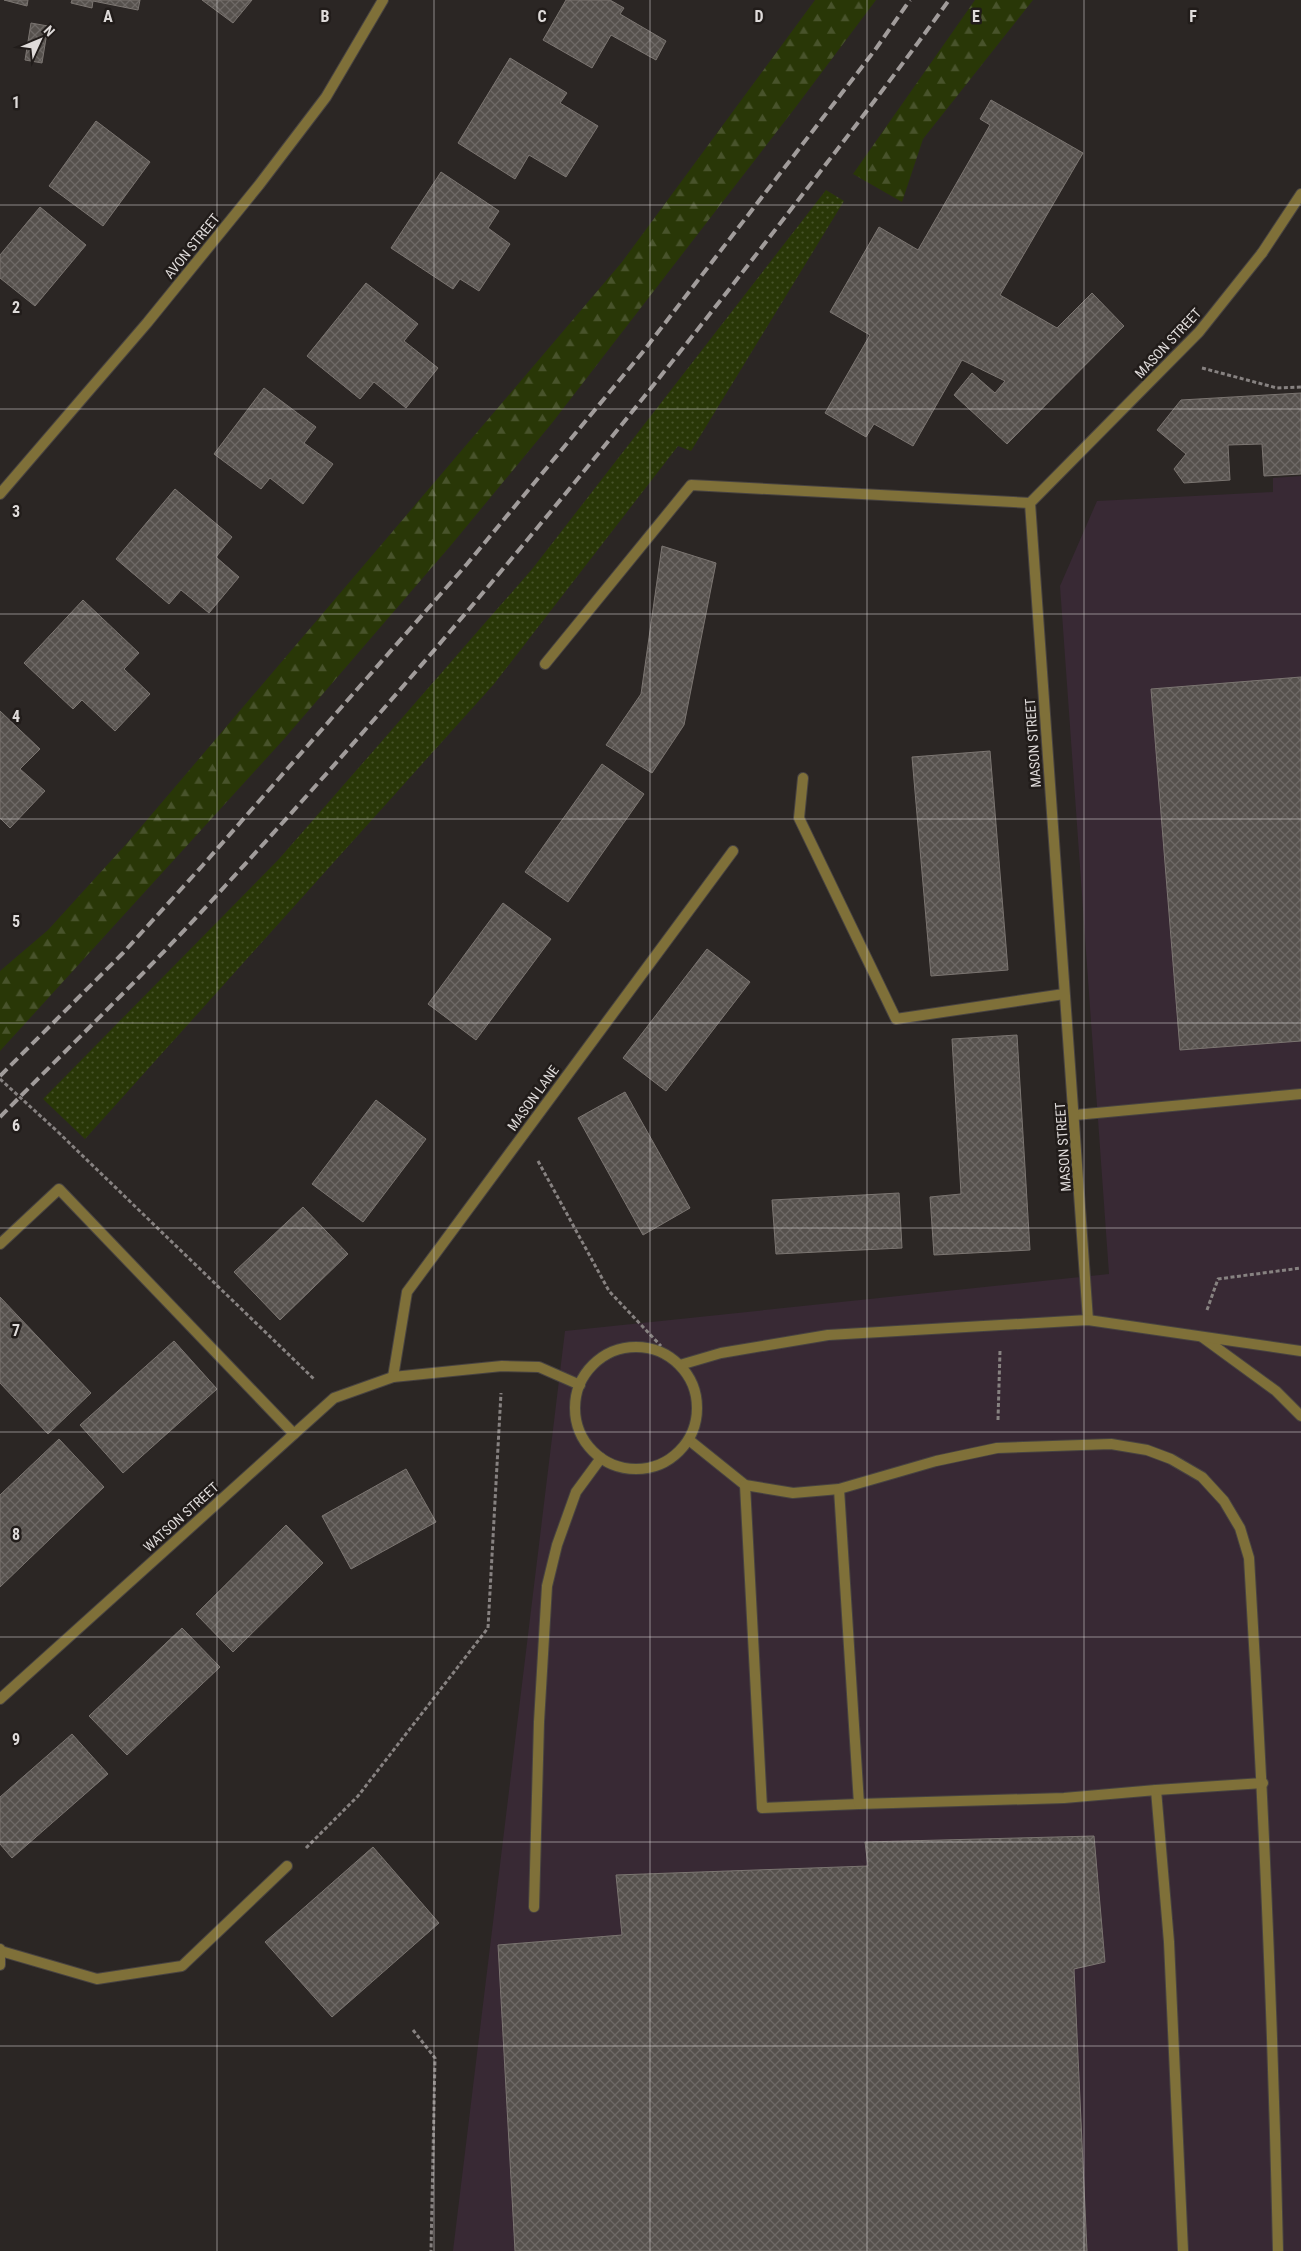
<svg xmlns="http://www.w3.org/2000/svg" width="1301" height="2251" viewBox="0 0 1301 2251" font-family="'Roboto Condensed',sans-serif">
	<defs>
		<pattern id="grass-dots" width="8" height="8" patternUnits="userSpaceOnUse" patternTransform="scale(1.25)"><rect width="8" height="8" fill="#293707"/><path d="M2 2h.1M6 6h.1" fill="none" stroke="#48532b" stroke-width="1.8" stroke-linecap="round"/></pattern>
		<pattern id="forest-firs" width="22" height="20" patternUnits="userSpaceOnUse" patternTransform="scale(1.25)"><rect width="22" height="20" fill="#293707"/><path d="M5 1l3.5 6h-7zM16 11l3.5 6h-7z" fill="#48532b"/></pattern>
		<pattern id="building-cross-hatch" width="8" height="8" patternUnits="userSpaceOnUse" patternTransform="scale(1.25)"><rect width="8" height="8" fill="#56514d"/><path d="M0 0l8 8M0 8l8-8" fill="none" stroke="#6e6966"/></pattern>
	</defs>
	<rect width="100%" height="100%" fill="#2b2624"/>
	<path fill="#382934" d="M1301,476V2251H453L565,1331L1109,1274L1060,586L1097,501L1273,492V478Z"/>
	<path fill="url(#grass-dots)" d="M826,190L844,201L691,451L678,446L494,684L85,1139L43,1099L279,859L533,568Z"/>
	<g fill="url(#forest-firs)">
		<path d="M815,0H876L795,108L552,423L452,544L284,739L0,1051V971L48,930L129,841L622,262Z"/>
		<path d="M975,0H1033L923,139L902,202L853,174Z"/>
	</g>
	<g fill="url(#building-cross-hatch)" stroke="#7b7571">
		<path d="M4,0H28L27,6Z"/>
		<path d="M72,0H140L138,10L93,1L92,8L71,3Z"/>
		<path d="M202,0H252L233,23Z"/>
		<path d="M566,0H610L624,8L620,14L666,41L656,60L611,35L592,68L543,40Z"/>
		<path d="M31,23L48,26L42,63L25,60Z"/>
		<path d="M510,58L567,93L560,103L598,126L566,177L529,155L515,179L458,143Z"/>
		<path d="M991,100L1083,153L1000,295L1057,328L1092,293L1124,326L1007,444L954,395L972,373L995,393L1005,381L962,360L913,446L874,424L866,437L825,413L870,335L830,312L879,227L918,250L990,125L980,119Z"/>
		<path d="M96,121L150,162L103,226L49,186Z"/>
		<path d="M441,172L499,211L488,228L510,244L479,291L460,279L453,289L391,248Z"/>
		<path d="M40,207L86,245L35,306L0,278V255Z"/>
		<path d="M366,283L418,324L404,341L438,368L406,408L374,382L360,399L307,356Z"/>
		<path d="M264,388L316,427L304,443L333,464L303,504L270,478L261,489L214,454Z"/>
		<path d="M1301,393V474L1264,476L1262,444L1228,445L1230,480L1184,483L1174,469L1186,454L1157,430L1181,400Z"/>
		<path d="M175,489L232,537L216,557L239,577L209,613L181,590L169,604L116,559Z"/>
		<path d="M662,546L716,563L684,725L652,773L606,745L641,694Z"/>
		<path d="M83,600L139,653L124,669L150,694L115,731L82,700L73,709L24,663Z"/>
		<path d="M1301,677V1041L1180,1050L1151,689Z"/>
		<path d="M0,711L40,749L20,769L45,791L10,828L0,818Z"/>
		<path d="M990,751L1008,970L931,976L912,757Z"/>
		<path d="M602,764L644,794L568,902L525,872Z"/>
		<path d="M503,903L551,939L476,1040L428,1004Z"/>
		<path d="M707,949L750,982L666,1091L623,1058Z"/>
		<path d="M1017,1035L1030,1250L934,1255L930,1197L961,1194L952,1039Z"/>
		<path d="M625,1092L690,1208L643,1235L578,1118Z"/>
		<path d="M376,1100L426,1139L363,1222L312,1184Z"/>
		<path d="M899,1193L902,1248L776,1254L772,1200Z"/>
		<path d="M303,1207L348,1254L280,1320L234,1272Z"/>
		<path d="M0,1297L91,1393L48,1434L0,1383Z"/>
		<path d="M174,1341L217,1389L123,1473L80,1425Z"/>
		<path d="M59,1439L104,1487L0,1587V1495Z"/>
		<path d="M406,1469L436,1522L351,1569L322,1516Z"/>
		<path d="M286,1525L323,1563L233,1652L196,1614Z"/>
		<path d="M182,1628L220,1667L127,1755L89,1716Z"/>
		<path d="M72,1734L108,1774L12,1858L0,1844V1797Z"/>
		<path d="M1094,1836L1105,1962L1074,1969L1087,2251H515L498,1945L622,1935L616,1875L868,1866L865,1842Z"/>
		<path d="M373,1847L439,1923L332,2017L265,1942Z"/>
	</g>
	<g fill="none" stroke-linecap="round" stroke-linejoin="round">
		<defs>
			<g id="service">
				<path d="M1262,253L1301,194"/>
				<path d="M545,664L691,485L1030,503"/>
				<path d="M803,778L799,818L896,1019L1064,994"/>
				<path d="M1075,1115L1301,1094"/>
				<path d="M0,1244L59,1189L294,1434"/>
				<path d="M689,1440L745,1485L793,1493L839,1489L936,1461L997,1448L1111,1444L1147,1450L1171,1459L1202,1477L1224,1501L1240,1528L1249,1558C1263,1789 1273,2020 1278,2251"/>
				<path d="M745,1485L762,1808L859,1804"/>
				<path d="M839,1489L859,1804L1064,1798L1156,1790L1169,1942L1183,2251"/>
				<path d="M1156,1790L1263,1783"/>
				<path d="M534,1907L539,1722L547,1586L557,1545L576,1492L601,1458"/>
				<path d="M1,1951L97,1979L182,1966L287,1866"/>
			</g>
			<g id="minor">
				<path d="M0,494L147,323L259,185L326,97L383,0"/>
				<path d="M1088,1320L1030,503L1199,332L1262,253"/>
				<path d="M1202,1337L1276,1391L1301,1416"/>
				<circle cx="636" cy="1408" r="61"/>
				<path d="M680,1365L721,1353L828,1335L1088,1320L1301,1351"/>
				<path d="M393,1377L407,1292L733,851"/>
				<path d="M0,1699L334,1398L393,1377L502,1366L539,1367L580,1385"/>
				<path d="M0,1949V1965"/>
			</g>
		</defs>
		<use href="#service" stroke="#484341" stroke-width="12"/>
		<use href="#minor" stroke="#484341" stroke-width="12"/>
		<g stroke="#878281" stroke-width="3" stroke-dasharray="4 2.5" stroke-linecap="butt">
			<path d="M1202,368L1277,388L1301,387"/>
			<path d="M58,1132L315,1380"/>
			<path d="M538,1161L609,1291L661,1346"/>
			<path d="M1207,1310L1218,1279L1301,1268"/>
			<path d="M998,1420L1000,1351"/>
			<path d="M306,1848L358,1796L488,1628L501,1393"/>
			<path d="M413,2030L435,2058L431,2251"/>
		</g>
		<use href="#service" stroke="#7f7039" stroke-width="10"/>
		<use href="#minor" stroke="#7f7039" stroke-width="10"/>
		<g stroke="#a19c9b" stroke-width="4" stroke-dasharray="10 5" stroke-linecap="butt">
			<path d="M0,1076L123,953L203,865L467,564L642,353L875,50L910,0"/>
			<path d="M0,1117C76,1040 154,965 226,885C414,680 592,467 762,247C825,165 889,84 949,0"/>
		</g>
		<path stroke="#878281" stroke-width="3" stroke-dasharray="4 2.5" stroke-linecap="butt" d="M0,1079L58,1132"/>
	</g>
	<path fill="none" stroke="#dfdbda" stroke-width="1" stroke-opacity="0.55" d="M217,0V2251M434,0V2251M650,0V2251M867,0V2251M1084,0V2251M0,205H1301M0,409H1301M0,614H1301M0,819H1301M0,1023H1301M0,1228H1301M0,1432H1301M0,1637H1301M0,1842H1301M0,2046H1301"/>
	<g text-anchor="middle" stroke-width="5" stroke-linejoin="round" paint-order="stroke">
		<g font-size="14" fill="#dfdbda" stroke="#211c1a">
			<text transform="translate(192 246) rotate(-51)" y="5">AVON STREET</text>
			<text transform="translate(1168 343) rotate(-47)" y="5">MASON STREET</text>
			<text transform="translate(1033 743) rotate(-94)" y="5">MASON STREET</text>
			<text transform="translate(533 1098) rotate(-54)" y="5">MASON LANE</text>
			<text transform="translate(1063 1147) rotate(-94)" y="5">MASON STREET</text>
			<text transform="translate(181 1517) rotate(-42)" y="5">WATSON STREET</text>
		</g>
	</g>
	<g font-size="16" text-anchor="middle" font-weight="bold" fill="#dfdbda" stroke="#211c1a" stroke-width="5" stroke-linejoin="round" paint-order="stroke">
		<text x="108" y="22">A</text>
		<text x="325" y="22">B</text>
		<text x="542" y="22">C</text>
		<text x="759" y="22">D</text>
		<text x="976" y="22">E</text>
		<text x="1193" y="22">F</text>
		<text x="16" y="108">1</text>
		<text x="16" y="313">2</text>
		<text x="16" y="517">3</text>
		<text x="16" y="722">4</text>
		<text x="16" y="927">5</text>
		<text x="16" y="1131">6</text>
		<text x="16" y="1336">7</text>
		<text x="16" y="1540">8</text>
		<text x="16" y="1745">9</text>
	</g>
	<g transform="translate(40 40) rotate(46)" stroke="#211c1a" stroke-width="4" paint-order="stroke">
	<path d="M0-4L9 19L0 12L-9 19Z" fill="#dfdbda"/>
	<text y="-8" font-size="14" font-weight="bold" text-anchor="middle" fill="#dfdbda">N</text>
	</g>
</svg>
